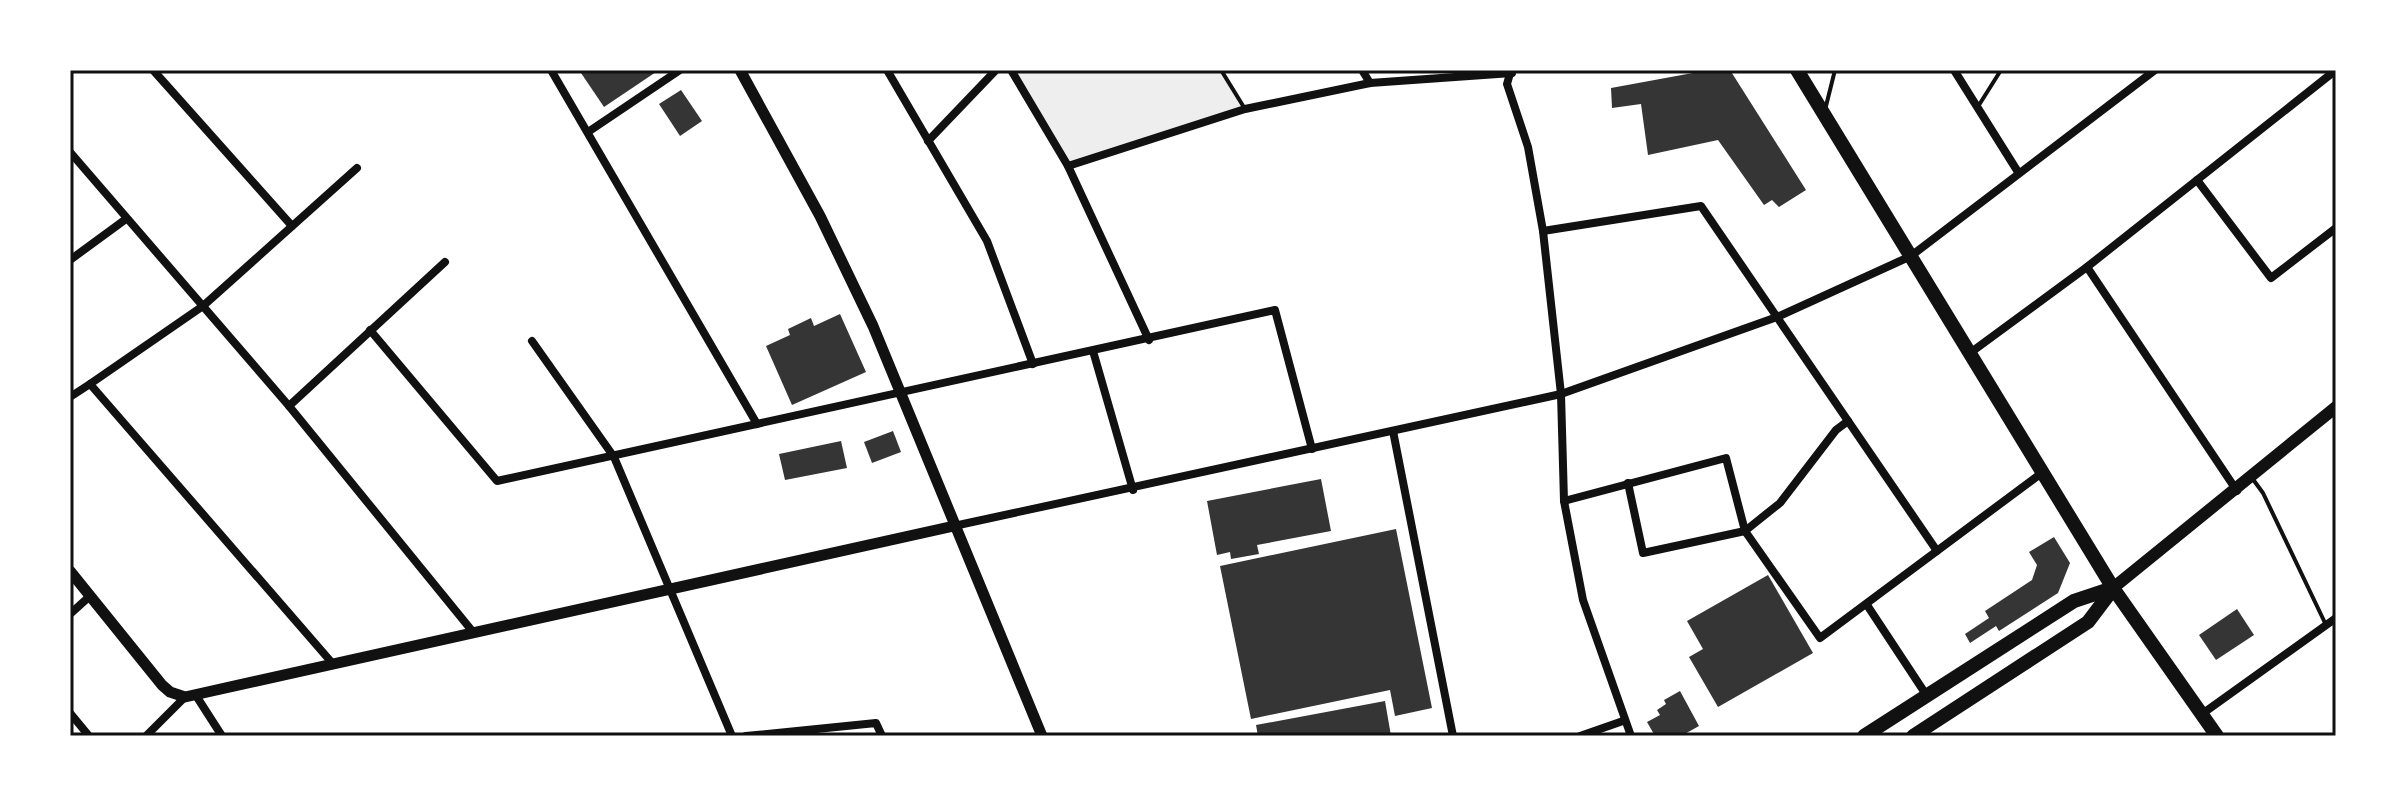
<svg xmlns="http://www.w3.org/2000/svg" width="2406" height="806" viewBox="0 0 2406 806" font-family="'Noto Sans',sans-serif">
	<rect width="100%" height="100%" fill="#fff"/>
	<path fill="#eee" d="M1011,70H1221L1245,109L1068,166Z"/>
	<g fill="#353535">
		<path d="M579,70H659L604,107Z"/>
		<path d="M1709,70H1730L1806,190L1779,207L1772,200L1764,205L1718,140L1648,155L1641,104L1612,108L1611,88Z"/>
		<path d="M681,90L702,121L680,136L659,104Z"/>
		<path d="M840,314L866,372L792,405L766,346L790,335L788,329L811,318L814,326Z"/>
		<path d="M893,431L901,452L872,463L864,442Z"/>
		<path d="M841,441L847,468L785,480L779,454Z"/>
		<path d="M1321,479L1331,531L1257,545L1259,554L1231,559L1230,552L1217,555L1207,501Z"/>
		<path d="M1396,529L1432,708L1395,716L1390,690L1251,719L1220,566Z"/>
		<path d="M2054,537L2070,563L2058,593L1999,631L1996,626L1970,643L1965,634L1989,618L1985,611L2032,580L2037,565L2029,552Z"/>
		<path d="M1768,575L1813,653L1718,707L1689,657L1703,649L1687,621Z"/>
		<path d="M2237,609L2254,635L2216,660L2199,635Z"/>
		<path d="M1680,691L1699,726L1681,736H1655L1647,722L1660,715L1657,710L1666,704L1664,700Z"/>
		<path d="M1385,701L1391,736H1258L1256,725Z"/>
	</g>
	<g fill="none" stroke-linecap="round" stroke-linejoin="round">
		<g stroke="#111" stroke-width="4">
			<path d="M1221,70L1245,109"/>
			<path d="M1979,105L2001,70"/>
			<path d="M1825,110L1835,70"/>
			<path d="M2252,478L2263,493L2326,625"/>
		</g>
		<g stroke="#111" stroke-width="8">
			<path d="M153,70L292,226"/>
			<path d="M551,70L757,424"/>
			<path d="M887,70L987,241L1033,364"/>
			<path d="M1011,70L1068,166L1149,340"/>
			<path d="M1362,70L1370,83"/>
			<path d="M1511,70L1507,84L1528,147L1543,231L1561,394L1564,501L1583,600L1631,736"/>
			<path d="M1954,70L2018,172"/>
			<path d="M70,71L71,70"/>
			<path d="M588,132L680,70"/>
			<path d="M928,141L996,70"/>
			<path d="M70,152L289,406L473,632"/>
			<path d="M1068,166L1245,109L1370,83L1512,73"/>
			<path d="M2197,180L2271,278L2336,228"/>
			<path d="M1543,231L1701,206L1937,551"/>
			<path d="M70,260L126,219"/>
			<path d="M2087,267L2237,491"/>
			<path d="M370,330L497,481L1275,310L1312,449"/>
			<path d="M532,341L614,457L732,736"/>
			<path d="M1093,351L1133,490"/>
			<path d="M1970,353L2087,267L2336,70"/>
			<path d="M70,397L90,384"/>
			<path d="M289,406L445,262"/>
			<path d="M1393,431L1453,736"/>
			<path d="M1628,483L1643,553L1745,531L1780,503L1836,430L1848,421"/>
			<path d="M1564,501L1726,458L1745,531L1820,638L2043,472"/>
			<path d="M954,526L1561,394L1777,317L1911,256L2155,70"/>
			<path d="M1867,605L1927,696"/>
			<path d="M70,614L90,596"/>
			<path d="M333,664L90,384L203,306L357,168"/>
			<path d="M195,694L222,736"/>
			<path d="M70,713L89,736"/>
			<path d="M2202,714L2336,618"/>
			<path d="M146,736L185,697"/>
			<path d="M746,736L876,723L882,736"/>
			<path d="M1580,736L1623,721"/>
		</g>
		<g stroke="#111" stroke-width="11">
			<path d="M740,70L820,216L873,326L1042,736"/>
			<path d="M70,571L162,685L170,692L185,697L954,526"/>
		</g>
		<path stroke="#111" stroke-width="12" d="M2113,588L2336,407"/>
		<g stroke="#111" stroke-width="14">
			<path d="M1864,736L2074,601L2113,588"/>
			<path d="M1913,736L2088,622L2113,589"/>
		</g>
		<path stroke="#111" stroke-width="14" d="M1797,70L2113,588L2217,736"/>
	</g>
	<rect width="2406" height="806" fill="none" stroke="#ffffff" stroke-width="144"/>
	<rect x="72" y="72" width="2262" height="662" fill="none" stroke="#111" stroke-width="3"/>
</svg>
